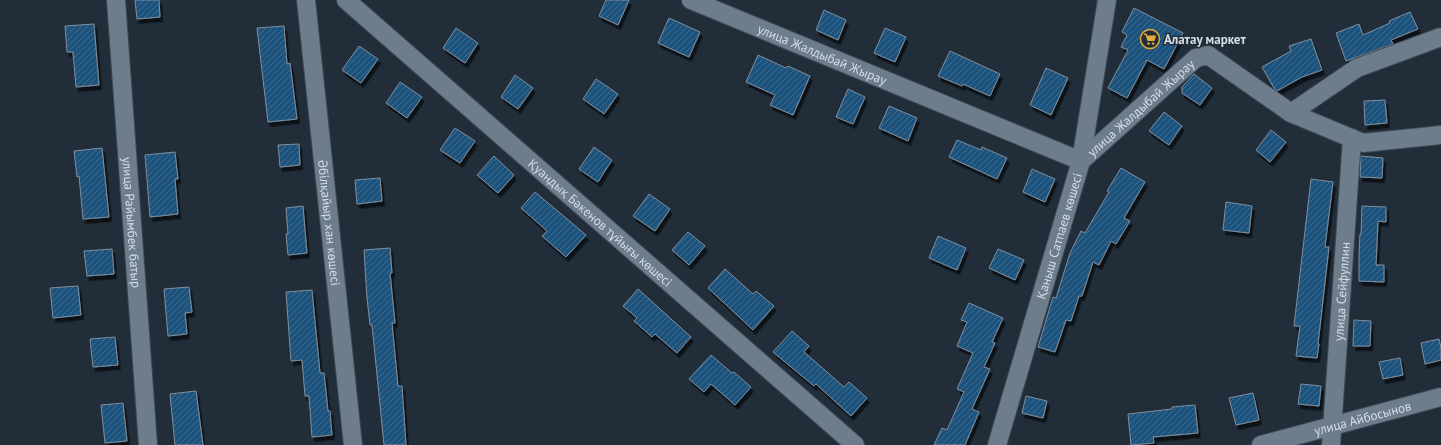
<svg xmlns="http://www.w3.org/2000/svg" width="1441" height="445" viewBox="0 0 1441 445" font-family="'PT Sans',sans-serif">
	<defs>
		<pattern id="building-hatch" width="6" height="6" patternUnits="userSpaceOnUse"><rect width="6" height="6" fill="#1f527c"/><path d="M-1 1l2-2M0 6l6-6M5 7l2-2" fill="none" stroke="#3f6a8f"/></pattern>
		<filter id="shadow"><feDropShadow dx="2.5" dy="4.5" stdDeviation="0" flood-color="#0009"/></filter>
	</defs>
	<rect width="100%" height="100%" fill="#212e3a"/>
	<g fill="url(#building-hatch)" stroke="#7f8f9e" filter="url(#shadow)">
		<path d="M135,0H159L160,17L137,19Z"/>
		<path d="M606,0H629L618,25L599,16Z"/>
		<path d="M1134,8L1183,33L1164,69L1147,60L1127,98L1108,88L1128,50L1121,47L1127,35L1122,32Z"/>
		<path d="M824,10L846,20L838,40L816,30Z"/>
		<path d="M1410,12L1418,29L1391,40L1393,44L1346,61L1336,33L1359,24L1363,35L1390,23L1389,21Z"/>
		<path d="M669,18L700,32L689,57L658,43Z"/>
		<path d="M94,24L99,85L76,87L73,52H67L65,26Z"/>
		<path d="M284,26L287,64L290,63L297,119L268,122L257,28Z"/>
		<path d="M456,28L478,43L465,63L443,48Z"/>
		<path d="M885,28L906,37L895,62L874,53Z"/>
		<path d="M1311,39L1322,70L1302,77L1277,91L1274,88L1262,67L1291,51L1289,46Z"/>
		<path d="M359,46L378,59L361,83L342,70Z"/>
		<path d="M950,51L1000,74L990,96L963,84L962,86L938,76Z"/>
		<path d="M758,55L786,68L788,66L810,76L793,115L770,105L775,95L746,82Z"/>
		<path d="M1046,68L1068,78L1051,115L1030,105Z"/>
		<path d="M1194,74L1212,88L1200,105L1182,93V87Z"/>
		<path d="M515,75L533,88L518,109L501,97Z"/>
		<path d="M596,79L618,94L604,114L583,99Z"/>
		<path d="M400,82L422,97L407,118L386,103Z"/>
		<path d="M848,89L865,97L853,124L836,117Z"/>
		<path d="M1385,100L1387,123L1365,125L1364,101Z"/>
		<path d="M889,106L917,118L908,141L879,128Z"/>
		<path d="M1164,112L1182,126L1169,145L1149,131Z"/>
		<path d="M455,128L475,141L460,163L440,150Z"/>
		<path d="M1271,130L1286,142L1270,162L1256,150Z"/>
		<path d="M957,140L981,150L982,147L1007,158L997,179L949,157Z"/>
		<path d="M299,144L300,165L280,167L278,145Z"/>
		<path d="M594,147L612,160L598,182L579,169Z"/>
		<path d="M102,148L109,217L83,219L79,176L77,177L74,151Z"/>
		<path d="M175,152L178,179H175L178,214L150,217L145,155Z"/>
		<path d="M494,156L514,175L498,193L477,175Z"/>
		<path d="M1361,156L1383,158L1382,178L1360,177Z"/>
		<path d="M1121,168L1145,182L1124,218L1130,221L1116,244L1111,241L1099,265L1093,262L1082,296H1079L1071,321L1066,320L1055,352L1038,347L1053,297L1056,298L1070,253L1081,231L1085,233L1109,192L1107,191Z"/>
		<path d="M1032,169L1055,179L1045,202L1023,192Z"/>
		<path d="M380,178L382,201L357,204L355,180Z"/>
		<path d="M1311,179L1333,182L1325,247H1329L1318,344H1319L1317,358L1296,356L1300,326H1294Z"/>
		<path d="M535,192L586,235L566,257L542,236L547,231L521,208Z"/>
		<path d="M649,194L670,209L655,231L633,216Z"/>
		<path d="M1226,202L1252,206L1249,233L1223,230Z"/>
		<path d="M303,206L307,253L288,255L286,234H288L286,208Z"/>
		<path d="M1362,206L1386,207V222L1378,221L1376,265H1384V282L1359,281V254L1360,234H1361Z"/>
		<path d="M688,232L705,246L689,265L672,250Z"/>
		<path d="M938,236L966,248L957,270L929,258Z"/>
		<path d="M390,248L392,273H390L395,323H392L398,386H402L406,445H384L372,325H370L367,298L364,250Z"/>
		<path d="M112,249L114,274L87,276L84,251Z"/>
		<path d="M998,249L1024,260L1015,280L989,268Z"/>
		<path d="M725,269L753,294L756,291L774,306L753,330L708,288Z"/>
		<path d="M78,286L81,315L53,318L50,288Z"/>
		<path d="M189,287L192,312L185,313L187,334L168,336L164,289Z"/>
		<path d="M638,289L691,337L677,353L655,334L652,337L634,321L637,318L623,306Z"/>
		<path d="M312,290L320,373H324L328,411H330L332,435L312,437L309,396H305L302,360L291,361L286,292Z"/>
		<path d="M969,303L1003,318L992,342L995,343L984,367L990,369L972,409L979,412L965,445H934L942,428L947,430L964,392L957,389L973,353L957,346L967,322L961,320Z"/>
		<path d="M1354,320L1371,321L1370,346H1353Z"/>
		<path d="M792,331L809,346L804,352L844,387L849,382L867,398L851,416L816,384L814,386L773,352Z"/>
		<path d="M115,337L118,365L93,367L90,339Z"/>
		<path d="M1439,339L1441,348V360L1425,364L1421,343Z"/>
		<path d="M711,355L732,373L734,372L751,387L735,405L711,384L704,392L689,379Z"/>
		<path d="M1400,358L1403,375L1383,379L1379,362Z"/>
		<path d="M1301,384L1321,386L1319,406L1298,404Z"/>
		<path d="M196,391L203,445H175L170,394Z"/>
		<path d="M1253,393L1259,420L1236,425L1229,398Z"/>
		<path d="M1026,396L1047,401L1043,418L1022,413Z"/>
		<path d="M123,403L127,441L105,443L101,405Z"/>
		<path d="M1195,405L1198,433L1153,437L1154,443L1131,445L1128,414L1172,409V407Z"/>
	</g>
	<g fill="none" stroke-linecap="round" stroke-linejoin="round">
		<defs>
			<g id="street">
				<path id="s1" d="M116,0L148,445"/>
				<path id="s2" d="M306,0L353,445"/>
				<path id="s3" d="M346,0L855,445"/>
				<path id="s4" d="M691,0L1081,161L1196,58L1208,55L1291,113L1357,68L1441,37"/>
				<path d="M1291,113L1363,143L1441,135"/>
				<path id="s5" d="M997,445L1081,161L1107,0"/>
				<path id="s6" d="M1261,445L1441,397"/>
				<path id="s7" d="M1331,445L1352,138"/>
			</g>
		</defs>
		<use href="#street" stroke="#3f4a54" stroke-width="20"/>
		<use href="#street" stroke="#6e7d8b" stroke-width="18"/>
	</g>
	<defs>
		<symbol id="supermarket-ring" viewBox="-11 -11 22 22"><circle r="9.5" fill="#212e3a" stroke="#e6ac36" stroke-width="1.5"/><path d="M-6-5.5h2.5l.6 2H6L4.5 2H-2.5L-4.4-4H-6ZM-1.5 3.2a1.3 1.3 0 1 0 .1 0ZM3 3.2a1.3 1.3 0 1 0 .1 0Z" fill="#e6ac36"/></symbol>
	</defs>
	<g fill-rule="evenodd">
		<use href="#supermarket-ring" x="1139" y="28" width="22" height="22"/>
	</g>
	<g text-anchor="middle" stroke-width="3" stroke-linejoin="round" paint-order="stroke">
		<g font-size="13" font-weight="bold" fill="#d5dee6" stroke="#212e3a" text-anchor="start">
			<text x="1164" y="44">Алатау маркет</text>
		</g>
		<g font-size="13" fill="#d5dee6" stroke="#212e3a">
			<text dy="5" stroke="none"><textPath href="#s4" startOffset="142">улица Жалдыбай Жырау</textPath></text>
			<text dy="5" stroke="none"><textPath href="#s4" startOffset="502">улица Жалдыбай Жырау</textPath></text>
			<text dy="5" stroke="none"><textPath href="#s1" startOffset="223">улица Райымбек батыр</textPath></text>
			<text dy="5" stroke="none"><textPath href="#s2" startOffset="224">Әбілқайыр хан көшесі</textPath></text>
			<text dy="5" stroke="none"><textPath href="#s3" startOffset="338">Қуандық Бәкенов тұйығы көшесі</textPath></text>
			<text dy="5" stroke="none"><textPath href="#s5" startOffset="218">Қаныш Сатпаев көшесі</textPath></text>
			<text dy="5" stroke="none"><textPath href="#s7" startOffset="154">улица Сейфуллин</textPath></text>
			<text dy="5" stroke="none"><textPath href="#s6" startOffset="105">улица Айбосынов</textPath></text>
		</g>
	</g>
</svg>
